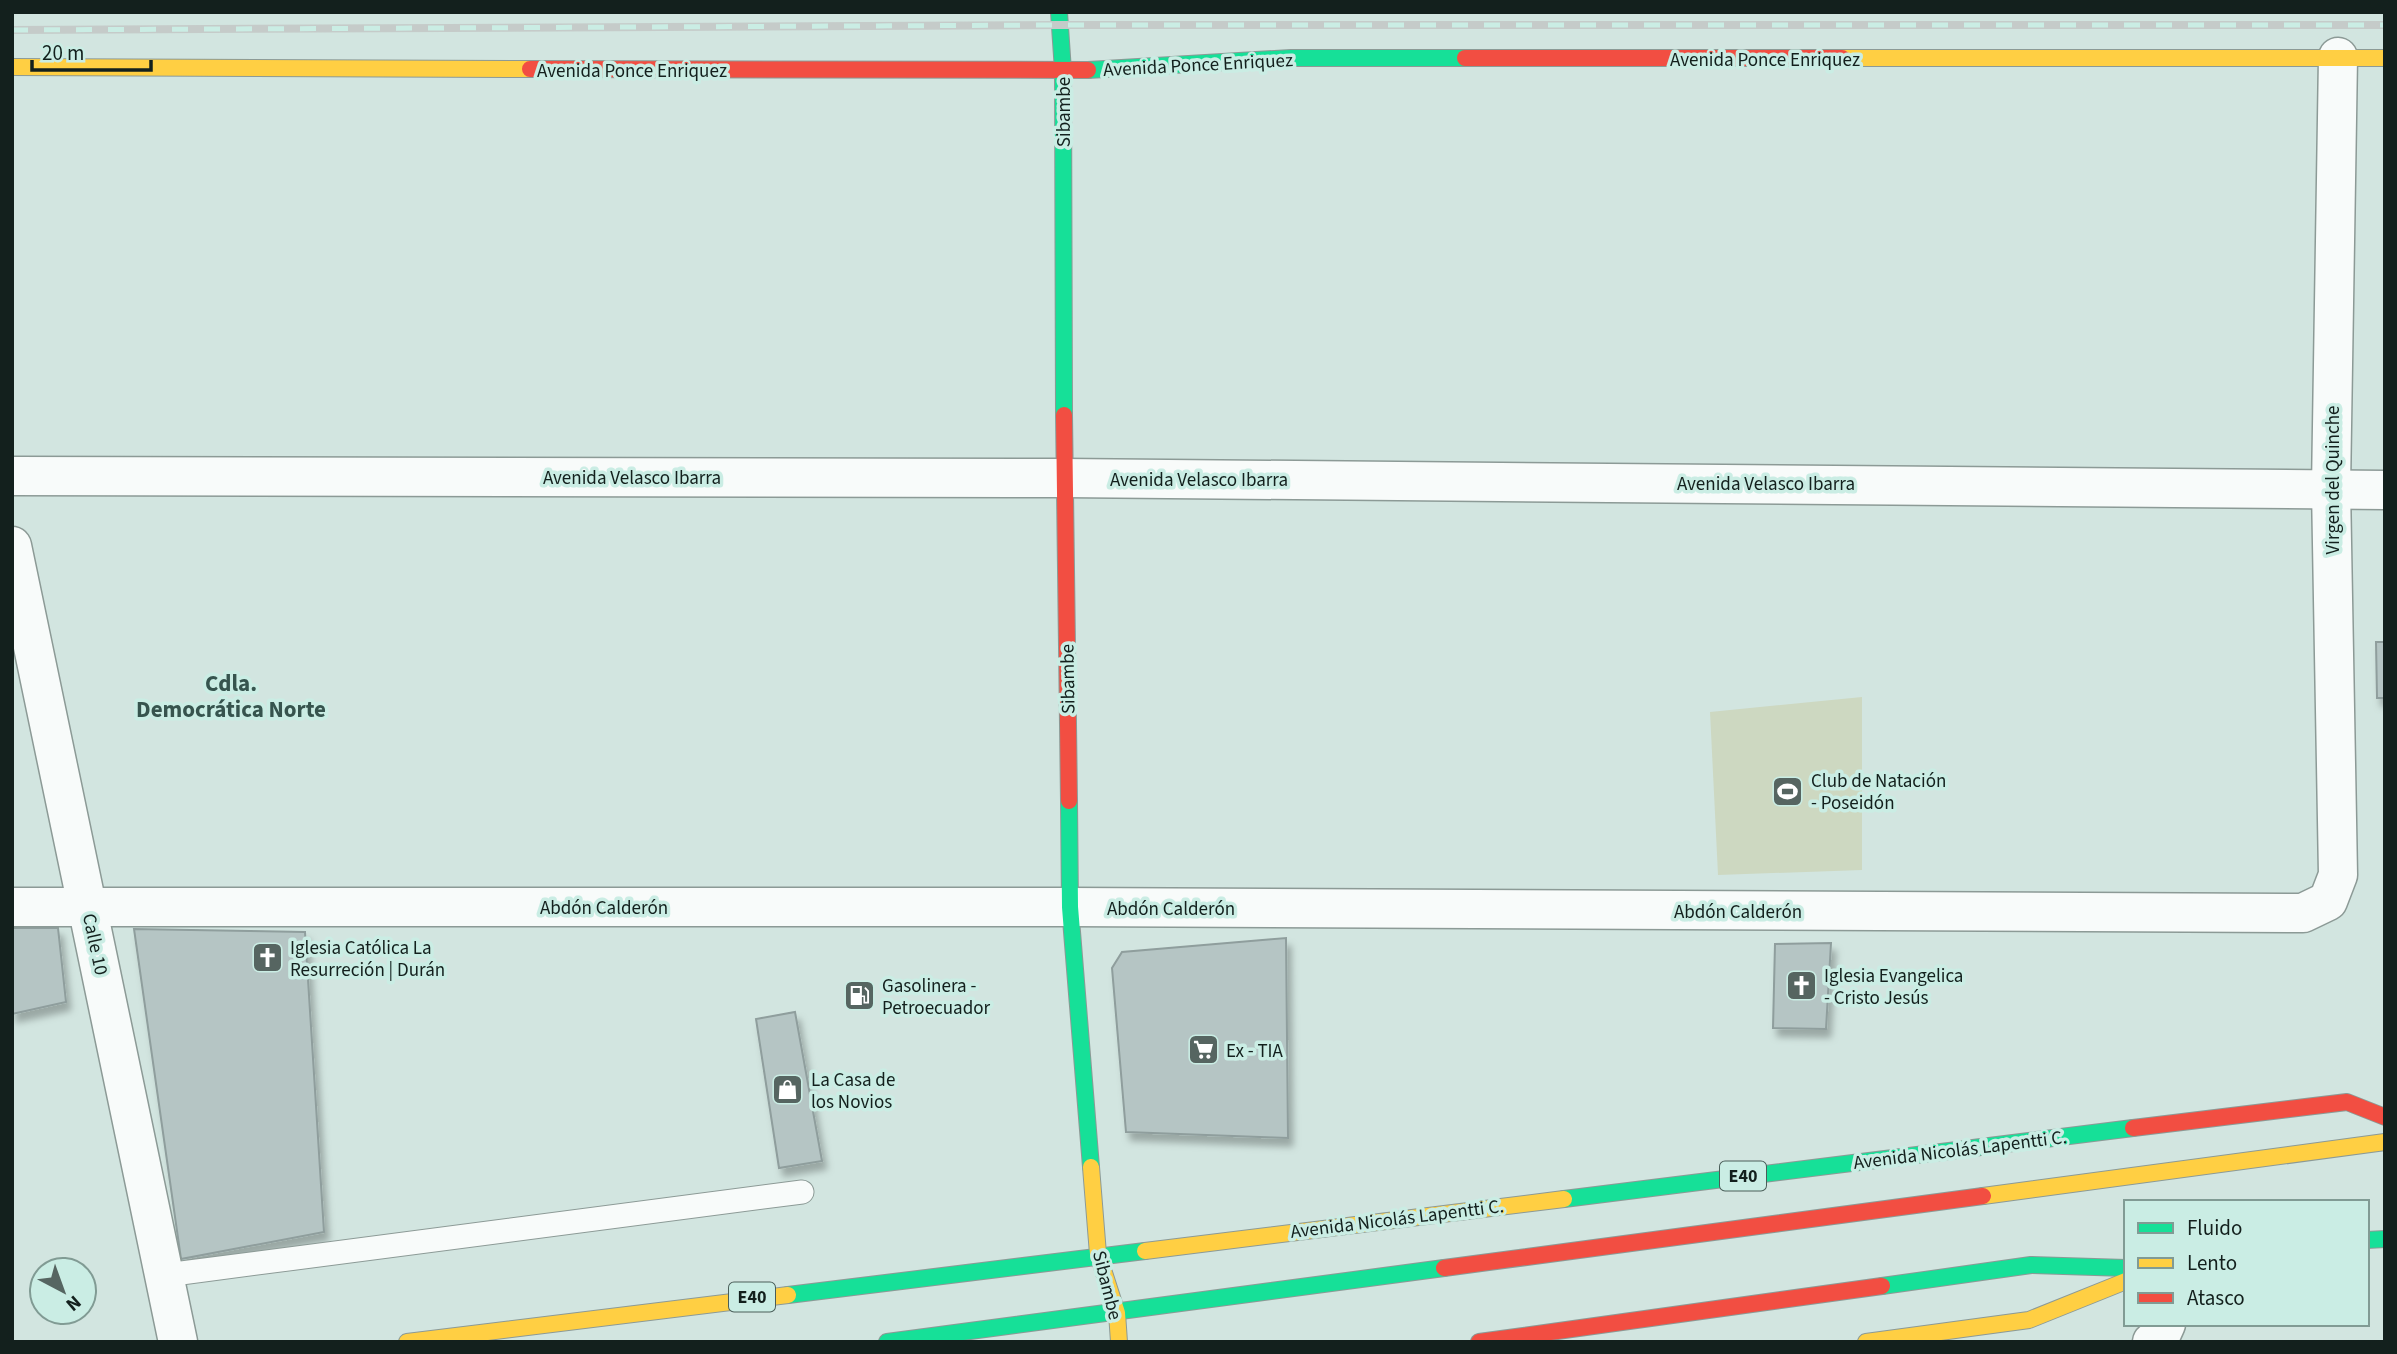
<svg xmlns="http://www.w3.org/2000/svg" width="2397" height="1354" viewBox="0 0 2397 1354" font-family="'Source Sans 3',sans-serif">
	<defs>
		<filter id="shadow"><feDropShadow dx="4.5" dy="8" stdDeviation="3.5" flood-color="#0004"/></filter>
	</defs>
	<rect width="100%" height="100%" fill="#d2e5e0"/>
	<path fill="#cdd8c1" d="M1862,697V870L1718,875L1710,712Z"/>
	<g fill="#b5c5c4" stroke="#8f9e9d" stroke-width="2" filter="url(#shadow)">
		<path d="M2376,642H2385V698H2377Z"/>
		<path d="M12,928H58L66,1002L12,1014Z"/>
		<path d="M134,929L305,932L324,1232L181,1259Z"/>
		<path d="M1286,938L1288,1138L1126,1132L1112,968L1122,952Z"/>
		<path d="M1831,943L1826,1029L1773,1028L1775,944Z"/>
		<path d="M795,1012L822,1161L779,1168L756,1019Z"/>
	</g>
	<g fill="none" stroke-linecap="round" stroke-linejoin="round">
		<defs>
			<path id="lane" d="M166,1275L802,1192"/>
			<g id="street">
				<path d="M12,476L1064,478L2385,490"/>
				<path d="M12,546L178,1342"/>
				<path d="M12,907H1070L2303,913L2328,901L2338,875L2331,488L2338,57"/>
				<path d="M2152,1342L2161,1335L2166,1324"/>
			</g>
			<g id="fast">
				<path d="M1059,12L1063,71L1064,415"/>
				<path d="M1088,70L1291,58H1465"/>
				<path d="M1069,801L1070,907L1091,1167"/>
				<path d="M1564,1199L2133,1128"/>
				<path d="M2367,1240L2385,1239"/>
				<path d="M1882,1286L2031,1265L2126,1268"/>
				<path d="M788,1295L1145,1251"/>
				<path d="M887,1342L1444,1268"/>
			</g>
			<g id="slow">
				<path d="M1842,58H2385"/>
				<path d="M12,67L530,69"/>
				<path d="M1091,1167L1098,1254L1117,1313L1119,1342"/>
				<path d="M1983,1196L2385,1142"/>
				<path d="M1145,1251L1564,1199"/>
				<path d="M407,1342L788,1295"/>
				<path d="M1866,1342L2029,1320L2126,1281"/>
			</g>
			<g id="jam">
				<path d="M1465,58H1842"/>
				<path d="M530,69L1088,70"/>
				<path d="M1064,415L1069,801"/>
				<path d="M2133,1128L2347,1102L2385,1117"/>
				<path d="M1444,1268L1983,1196"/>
				<path d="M1479,1342L1882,1286"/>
			</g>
		</defs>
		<use href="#lane" stroke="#8c9a96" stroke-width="25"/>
		<use href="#street" stroke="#8c9a96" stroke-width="41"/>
		<use href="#fast" stroke="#8c9a96" stroke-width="18"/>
		<use href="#slow" stroke="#8c9a96" stroke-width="18"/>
		<use href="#jam" stroke="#8c9a96" stroke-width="18"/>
		<use href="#lane" stroke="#f8fbfa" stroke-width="23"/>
		<use href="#street" stroke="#f8fbfa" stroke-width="38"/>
		<use href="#fast" stroke="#16e098" stroke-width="16"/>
		<use href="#slow" stroke="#ffcf43" stroke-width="16"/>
		<use href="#jam" stroke="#f24e42" stroke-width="16"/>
		<defs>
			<path id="rail" d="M12,30L1061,25H2385"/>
		</defs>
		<use href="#rail" stroke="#c5cbc9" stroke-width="8"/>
		<use href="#rail" stroke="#caede4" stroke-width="5" stroke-dasharray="16" stroke-linecap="butt"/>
	</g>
	<defs>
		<symbol id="stadium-square" viewBox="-11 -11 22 22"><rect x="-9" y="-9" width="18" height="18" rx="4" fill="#566561" stroke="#caede4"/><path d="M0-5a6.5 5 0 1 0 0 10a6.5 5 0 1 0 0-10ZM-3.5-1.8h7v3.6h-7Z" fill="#fff"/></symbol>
		<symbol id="church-square" viewBox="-11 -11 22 22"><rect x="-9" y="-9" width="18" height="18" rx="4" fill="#566561" stroke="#caede4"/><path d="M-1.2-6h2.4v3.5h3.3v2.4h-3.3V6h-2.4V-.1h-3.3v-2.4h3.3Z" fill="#fff"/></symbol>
		<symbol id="fuel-square" viewBox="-11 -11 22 22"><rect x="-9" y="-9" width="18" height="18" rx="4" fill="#566561" stroke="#caede4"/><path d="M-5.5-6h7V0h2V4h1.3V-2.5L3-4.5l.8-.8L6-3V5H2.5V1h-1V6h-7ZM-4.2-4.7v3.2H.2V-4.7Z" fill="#fff"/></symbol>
		<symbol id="supermarket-square" viewBox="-11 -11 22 22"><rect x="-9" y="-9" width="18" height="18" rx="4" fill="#566561" stroke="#caede4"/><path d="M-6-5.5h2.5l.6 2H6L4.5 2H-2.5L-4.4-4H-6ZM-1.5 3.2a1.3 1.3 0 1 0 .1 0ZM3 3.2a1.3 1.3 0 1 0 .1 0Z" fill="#fff"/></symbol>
		<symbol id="shop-square" viewBox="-11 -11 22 22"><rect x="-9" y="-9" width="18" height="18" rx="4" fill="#566561" stroke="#caede4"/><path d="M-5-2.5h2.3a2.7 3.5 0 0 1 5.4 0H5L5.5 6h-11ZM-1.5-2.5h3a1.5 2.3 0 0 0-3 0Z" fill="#fff"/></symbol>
	</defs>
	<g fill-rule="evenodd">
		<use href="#stadium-square" x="1770" y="774" width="35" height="35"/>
		<use href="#church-square" x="250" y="940" width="35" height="35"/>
		<use href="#church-square" x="1784" y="968" width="35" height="35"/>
		<use href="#fuel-square" x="842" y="978" width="35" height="35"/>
		<use href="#supermarket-square" x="1186" y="1032" width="35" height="35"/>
		<use href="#shop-square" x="770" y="1072" width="35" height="35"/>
	</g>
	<g text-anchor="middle" stroke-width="7" stroke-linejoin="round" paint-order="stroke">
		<g fill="#caede4" stroke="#4a5e59" stroke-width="2">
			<rect x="1720" y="1161.5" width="46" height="29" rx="5"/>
			<rect x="729" y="1282.5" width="46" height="29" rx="5"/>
		</g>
		<g font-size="18" font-weight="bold" fill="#13201d">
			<text x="1743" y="1182">E40</text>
			<text x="752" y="1303">E40</text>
		</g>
		<g font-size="19" fill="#13201d" stroke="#caede4">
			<text x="1765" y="66">Avenida Ponce Enriquez</text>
			<text transform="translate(1198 64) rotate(-3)" y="7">Avenida Ponce Enriquez</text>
			<text x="632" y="77">Avenida Ponce Enriquez</text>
			<text transform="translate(1063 112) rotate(-90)" y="7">Sibambe</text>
			<text x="632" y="484">Avenida Velasco Ibarra</text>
			<text x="1199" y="486">Avenida Velasco Ibarra</text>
			<text transform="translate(2332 480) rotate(-90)" y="7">Virgen del Quinche</text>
			<text x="1766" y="490">Avenida Velasco Ibarra</text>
			<text transform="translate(1067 679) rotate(-91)" y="7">Sibambe</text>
			<text x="604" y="914">Abdón Calderón</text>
			<text x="1171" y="915">Abdón Calderón</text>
			<text x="1738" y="918">Abdón Calderón</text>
			<text transform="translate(96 944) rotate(78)" y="7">Calle 10</text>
			<text transform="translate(1960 1149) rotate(-7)" y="7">Avenida Nicolás Lapentti C.</text>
			<text transform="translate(1397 1218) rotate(-7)" y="7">Avenida Nicolás Lapentti C.</text>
			<text transform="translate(1108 1285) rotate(76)" y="7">Sibambe</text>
		</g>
		<g font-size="19" fill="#13201d" stroke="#caede4" text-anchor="start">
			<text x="1811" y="787">Club de Natación<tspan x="1811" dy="22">- Poseidón</tspan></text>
			<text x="290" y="954">Iglesia Católica La<tspan x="290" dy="22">Resurreción | Durán</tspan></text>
			<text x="1824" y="982">Iglesia Evangelica<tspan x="1824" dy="22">- Cristo Jesús</tspan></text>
			<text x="882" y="992">Gasolinera -<tspan x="882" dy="22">Petroecuador</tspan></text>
			<text x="1226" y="1057">Ex - TIA</text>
			<text x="811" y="1086">La Casa de<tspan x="811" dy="22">los Novios</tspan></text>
		</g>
		<g font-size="23" font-weight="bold" fill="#36544e" stroke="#caede4">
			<text x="231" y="691">Cdla.<tspan x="231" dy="26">Democrática Norte</tspan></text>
		</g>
	</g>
	<rect width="2397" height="1354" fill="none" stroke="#13201d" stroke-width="28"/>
	<rect x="2124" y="1200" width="245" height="126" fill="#caede4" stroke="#819b94" stroke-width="2"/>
	<rect x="2138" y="1223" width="35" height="10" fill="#16e098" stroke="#819b94" stroke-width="2"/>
	<text x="2187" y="1235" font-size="21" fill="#13201d">Fluido</text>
	<rect x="2138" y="1258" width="35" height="10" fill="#ffcf43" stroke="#819b94" stroke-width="2"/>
	<text x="2187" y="1270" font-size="21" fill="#13201d">Lento</text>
	<rect x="2138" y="1293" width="35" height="10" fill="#f24e42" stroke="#819b94" stroke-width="2"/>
	<text x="2187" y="1305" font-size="21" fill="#13201d">Atasco</text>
	<g transform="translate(63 1291) rotate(139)"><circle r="33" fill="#caede4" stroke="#819b94" stroke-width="2"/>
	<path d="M0-5L12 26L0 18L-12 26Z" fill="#566561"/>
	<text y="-10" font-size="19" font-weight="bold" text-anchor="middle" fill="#13201d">N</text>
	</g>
	<path d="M32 60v10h119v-10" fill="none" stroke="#13201d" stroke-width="3.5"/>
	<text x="42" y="60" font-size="21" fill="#13201d" stroke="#caede4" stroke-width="5" paint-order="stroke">20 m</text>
</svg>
